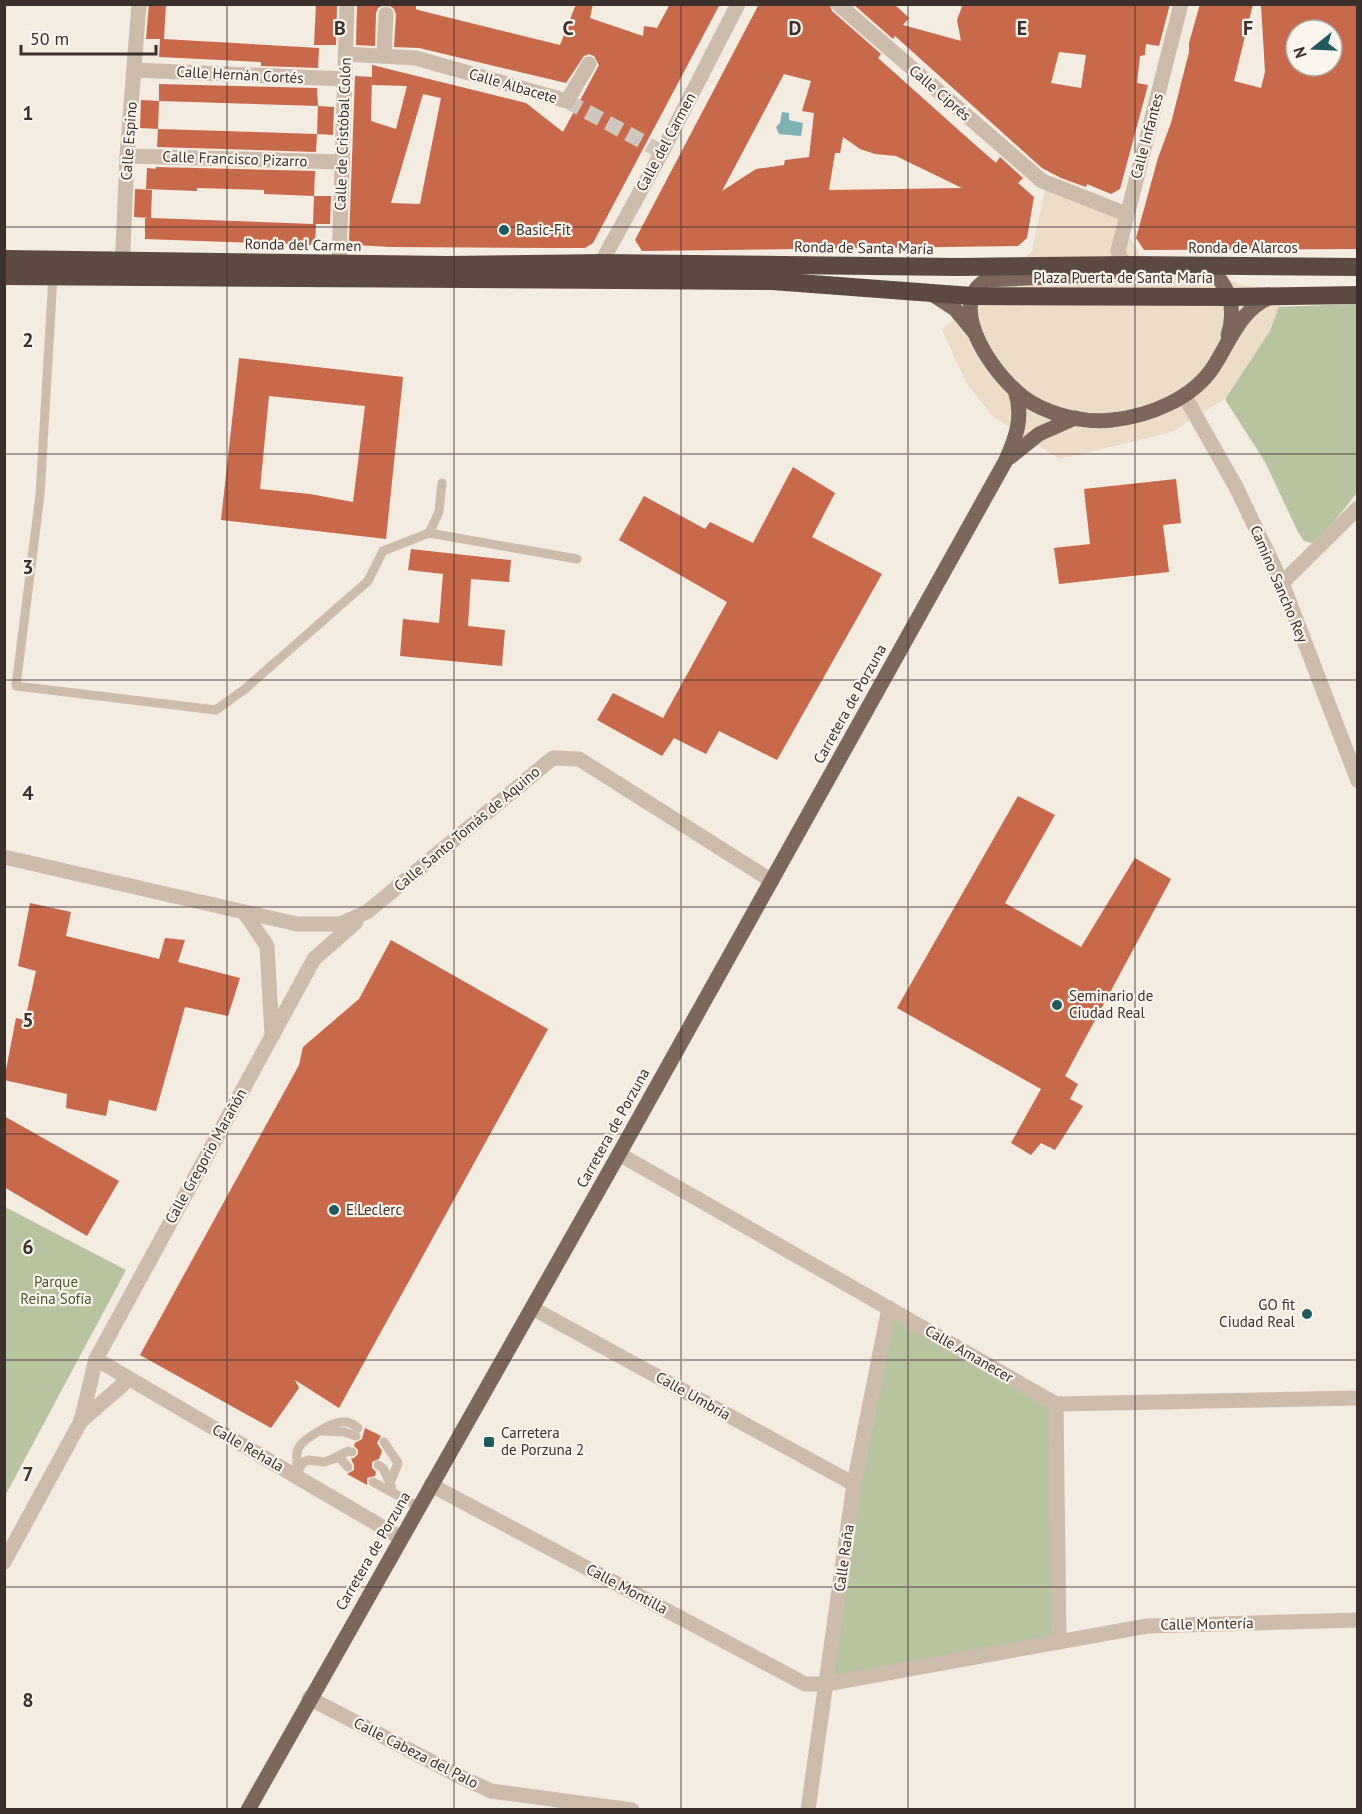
<svg xmlns="http://www.w3.org/2000/svg" width="1362" height="1814" viewBox="0 0 1362 1814" font-family="'PT Sans',sans-serif">
	<rect width="100%" height="100%" fill="#f4ebe1"/>
	<g fill="#b8c4a0">
		<path d="M1357,304V493L1319,540L1311,543L1304,541L1298,532L1265,462L1226,401L1224,392L1274,307Z"/>
		<path d="M5,1207L126,1270L5,1496Z"/>
		<path d="M889,1308L1056,1404L1059,1642L826,1684Z"/>
	</g>
	<path fill="#ecdcc8" d="M1052,176L1108,198L1140,255L1283,296L1270,331L1226,398L1172,432L1060,459L992,416L966,382L942,330L1032,251L1044,193Z"/>
	<path fill="#7fb0b2" d="M782,112L789,113V120L803,123L801,136L779,134L776,127L780,123Z"/>
	<g fill="#c8694b" fill-rule="evenodd">
		<path d="M149,4H166L164,39L319,48L318,68L261,66V62L159,57L160,39H146Z"/>
		<path d="M316,4L337,5L336,45H314Z"/>
		<path d="M372,4H385L378,8L376,13L375,46L356,45L357,6H372Z"/>
		<path d="M387,4H416V9L418,10L560,45L576,4H593L590,18L643,36L644,26L657,28L670,4H720L593,243L585,248H544L390,247L356,245L349,240L355,76L372,77L371,121L396,129L407,86L372,85V65L526,103L563,132L599,65L594,56L589,54L584,56L566,83L419,48L394,47L396,14L394,9ZM423,94L441,98L420,204L391,203Z"/>
		<path d="M759,4H829L832,11L881,54L878,58L972,142L996,163L1000,157L1023,178L1018,183L1034,197L1027,238L1018,246L642,251L635,240ZM784,74L811,81L802,111L814,113L809,157L785,160L784,165L756,169L722,191ZM843,137L860,149L875,154L896,156L962,188L829,190L835,153H840Z"/>
		<path d="M853,4H894L909,18L903,25L961,41L957,20L963,4H1170L1159,46L1146,44L1145,55L1140,56L1137,83L1148,85L1120,189L1111,194L1087,184L1086,187L1061,178L1042,168L895,36L893,39ZM1059,52L1086,55L1081,88L1051,83Z"/>
		<path d="M1200,4H1253L1234,81L1261,88L1265,72L1261,4H1358V249L1144,250L1136,238L1158,158L1171,123L1189,52V43ZM1296,30H1332V66H1296Z"/>
		<path d="M159,84L317,88L318,106L159,101Z"/>
		<path d="M141,100L159,101L158,129L140,128Z"/>
		<path d="M318,106L334,107L333,135L317,134Z"/>
		<path d="M158,129L317,134L316,152L157,147Z"/>
		<path d="M156,167L315,171L314,196L264,194V190L197,188V191L146,189L147,168L156,169Z"/>
		<path d="M135,189L152,190L151,218L261,222L313,224L314,196H331L330,224H316L315,245L145,239V217L148,218L134,217Z"/>
		<path d="M239,358L403,377L386,539L221,520ZM269,396L365,406L353,502L310,494L260,489Z"/>
		<path d="M793,467L835,493L812,537L882,574L777,760L719,731L706,754L674,738L662,756L597,720L613,693L663,718L727,602L619,540L644,496L705,529L710,522L753,543Z"/>
		<path d="M1176,479L1181,523L1163,525L1169,572L1059,584L1054,548L1090,544L1084,489Z"/>
		<path d="M411,549L511,560L509,582L471,579L468,626L505,630L502,666L400,656L403,619L439,623L443,574L408,570Z"/>
		<path d="M1018,796L1055,815L1005,903L1081,947L1135,858L1171,879L1065,1076L1078,1084L1070,1099L1083,1106L1055,1150L1041,1143L1031,1155L1011,1143L1041,1089L897,1008Z"/>
		<path d="M30,903L71,912L66,936L159,959L165,938L185,940L178,962L240,978L228,1016L185,1007L156,1111L109,1100L106,1116L66,1108L67,1094L4,1080L16,1018L25,1020L36,971L18,966Z"/>
		<path d="M391,940L548,1029L339,1408L295,1380L299,1388L271,1428L140,1355L299,1065L303,1047L359,999Z"/>
		<path d="M4,1116L119,1181L87,1236L4,1187Z"/>
		<path d="M365,1428L381,1436L377,1443L382,1451L379,1459L372,1462V1468L376,1472L375,1476L367,1478V1485L347,1474L354,1470V1465L351,1459L354,1458L358,1454V1450L354,1446L355,1443L362,1439Z"/>
	</g>
	<g fill="none" stroke-linecap="round" stroke-linejoin="round">
		<path stroke="#cfc6bd" stroke-width="15" stroke-dasharray="15 8" stroke-linecap="butt" d="M567,101L662,152"/>
		<g stroke="#cdbbac" stroke-width="9">
			<path d="M53,276L40,495L16,686L216,710L245,689L368,581L383,551L429,533L439,512L442,483"/>
			<path d="M429,533L577,559"/>
			<path d="M322,1431L344,1432L356,1436"/>
			<path d="M384,1442L398,1463L390,1483L393,1493"/>
			<path d="M334,1458L348,1451L352,1452"/>
			<path d="M378,1465L383,1468L390,1483"/>
			<path d="M298,1471L303,1462L309,1460L324,1462L339,1457L348,1467"/>
			<path d="M298,1472C297,1465 295,1455 298,1449C302,1439 331,1423 341,1422C348,1421 353,1424 358,1428"/>
			<path d="M373,1482L419,1507"/>
		</g>
		<g stroke="#cdbbac" stroke-width="15">
			<path d="M838,4L1042,181L1126,214"/>
			<path d="M346,54L416,58L567,101L589,64"/>
			<path d="M384,56L386,14"/>
			<path d="M134,70L345,79"/>
			<path d="M127,156L343,162"/>
			<path d="M339,263L347,4"/>
			<path d="M1128,265L1121,259L1118,251L1181,4"/>
			<path d="M122,271L127,156L139,4"/>
			<path d="M598,273L601,263L662,152L738,4"/>
			<path d="M1184,395L1236,487L1282,583L1358,781"/>
			<path d="M1282,583L1358,508"/>
			<path d="M4,857L297,924H340L367,912L553,758L579,759L772,881"/>
			<path d="M244,912L267,946L272,1036"/>
			<path d="M619,1154L1056,1404L1358,1398"/>
			<path d="M532,1308L854,1484"/>
			<path d="M96,1359L401,1538"/>
			<path d="M1056,1404L1059,1642"/>
			<path d="M81,1421L129,1379"/>
			<path d="M431,1485L805,1684H826L1147,1626L1358,1620"/>
			<path d="M4,1562L81,1421L96,1359L272,1036L314,959L356,922"/>
			<path d="M309,1698L463,1778L491,1791L632,1810"/>
			<path d="M808,1810L854,1484L889,1308"/>
		</g>
		<g stroke="#7d675c" stroke-width="15">
			<path d="M1207,267C1229,284 1237,308 1228,335"/>
			<path d="M1120,269L1112,272L1094,275L986,280C980,284 974,289 972,297C961,331 1004,387 1032,403C1055,416 1085,423 1112,420C1149,416 1193,399 1214,366C1230,341 1241,308 1271,297"/>
			<path d="M930,293L955,309L974,332"/>
			<path d="M1009,458L1039,434L1075,418"/>
			<path d="M248,1810L619,1154L1005,462C1016,438 1024,417 1015,390"/>
		</g>
		<g stroke="#5c4a42" stroke-width="18">
			<path d="M4,259L447,265L601,263L959,267L1128,265L1358,267"/>
			<path d="M4,276L772,281L972,296L1230,297L1358,295"/>
		</g>
	</g>
	<path fill="none" stroke="#3b302b" stroke-width="1.5" stroke-opacity="0.55" d="M227,4V1810M454,4V1810M681,4V1810M908,4V1810M1135,4V1810M4,227H1358M4,454H1358M4,680H1358M4,907H1358M4,1134H1358M4,1360H1358M4,1587H1358"/>
	<g fill="#1f5a5e" stroke="#fbf5ee" stroke-width="2">
		<circle cx="504" cy="230" r="6"/>
		<circle cx="1057" cy="1005" r="6"/>
		<circle cx="334" cy="1210" r="6"/>
		<circle cx="1307" cy="1314" r="6"/>
		<rect x="483" y="1436" width="12" height="12" rx="3"/>
	</g>
	<g text-anchor="middle" stroke-width="4.5" stroke-linejoin="round" paint-order="stroke">
		<g font-size="15" fill="#3b302b" stroke="#fbf5ee">
			<text transform="translate(240 75) rotate(3)" y="5">Calle Hernán Cortés</text>
			<text transform="translate(513 86) rotate(16)" y="5">Calle Albacete</text>
			<text transform="translate(940 93) rotate(41)" y="5">Calle Ciprés</text>
			<text transform="translate(343 134) rotate(-88)" y="5">Calle de Cristóbal Colón</text>
			<text transform="translate(1147 136) rotate(-75)" y="5">Calle Infantes</text>
			<text transform="translate(129 141) rotate(-86)" y="5">Calle Espino</text>
			<text transform="translate(666 142) rotate(-62)" y="5">Calle del Carmen</text>
			<text transform="translate(235 159) rotate(2)" y="5">Calle Francisco Pizarro</text>
			<text transform="translate(303 245) rotate(1)" y="5">Ronda del Carmen</text>
			<text transform="translate(864 248) rotate(1)" y="5">Ronda de Santa María</text>
			<text x="1243" y="253">Ronda de Alarcos</text>
			<text x="1123" y="283">Plaza Puerta de Santa María</text>
			<text transform="translate(1279 584) rotate(67)" y="5">Camino Sancho Rey</text>
			<text transform="translate(850 704) rotate(-61)" y="5">Carretera de Porzuna</text>
			<text transform="translate(467 829) rotate(-40)" y="5">Calle Santo Tomás de Aquino</text>
			<text transform="translate(613 1128) rotate(-61)" y="5">Carretera de Porzuna</text>
			<text transform="translate(206 1156) rotate(-61)" y="5">Calle Gregorio Marañón</text>
			<text transform="translate(969 1354) rotate(30)" y="5">Calle Amanecer</text>
			<text transform="translate(693 1396) rotate(29)" y="5">Calle Umbría</text>
			<text transform="translate(248 1448) rotate(30)" y="5">Calle Rehala</text>
			<text transform="translate(373 1551) rotate(-60)" y="5">Carretera de Porzuna</text>
			<text transform="translate(844 1558) rotate(-82)" y="5">Calle Raña</text>
			<text transform="translate(627 1589) rotate(28)" y="5">Calle Montilla</text>
			<text transform="translate(1207 1624) rotate(-1)" y="5">Calle Montería</text>
			<text transform="translate(416 1753) rotate(27)" y="5">Calle Cabeza del Palo</text>
		</g>
		<g font-size="15" fill="#3b302b" stroke="#fbf5ee" text-anchor="start">
			<text x="516" y="235">Basic-Fit</text>
			<text x="1069" y="1001">Seminario de<tspan x="1069" dy="17">Ciudad Real</tspan></text>
			<text x="346" y="1215">E.Leclerc</text>
			<text x="1295" y="1310" text-anchor="end">GO fit<tspan x="1295" dy="17">Ciudad Real</tspan></text>
			<text x="501" y="1438">Carretera<tspan x="501" dy="17">de Porzuna 2</tspan></text>
		</g>
		<g font-size="15" fill="#4a5a2e" stroke="#fbf5ee">
			<text x="56" y="1287">Parque<tspan x="56" dy="17">Reina Sofía</tspan></text>
		</g>
	</g>
	<g font-size="20" text-anchor="middle" font-weight="bold" fill="#3b302b" stroke="#fbf5ee" stroke-width="4.5" stroke-linejoin="round" paint-order="stroke">
		<text x="340" y="35">B</text>
		<text x="568" y="35">C</text>
		<text x="795" y="35">D</text>
		<text x="1022" y="35">E</text>
		<text x="1248" y="35">F</text>
		<text x="28" y="120">1</text>
		<text x="28" y="347">2</text>
		<text x="28" y="574">3</text>
		<text x="28" y="800">4</text>
		<text x="28" y="1027">5</text>
		<text x="28" y="1254">6</text>
		<text x="28" y="1481">7</text>
		<text x="28" y="1707">8</text>
	</g>
	<rect width="1362" height="1814" fill="none" stroke="#3b302b" stroke-width="12"/>
	<g transform="translate(1314 48) rotate(252)"><circle r="28" fill="#fbf5ee" stroke="#aea6a0" stroke-width="1.5"/>
	<path d="M0-4.5L10 22L0 15L-10 22Z" fill="#1f5a5e"/>
	<text y="-9" font-size="16" font-weight="bold" text-anchor="middle" fill="#3b302b">N</text>
	</g>
	<path d="M21 45v9h135v-9" fill="none" stroke="#3b302b" stroke-width="3"/>
	<text x="30" y="45" font-size="18" fill="#3b302b" stroke="#fbf5ee" stroke-width="4.5" paint-order="stroke">50 m</text>
</svg>
